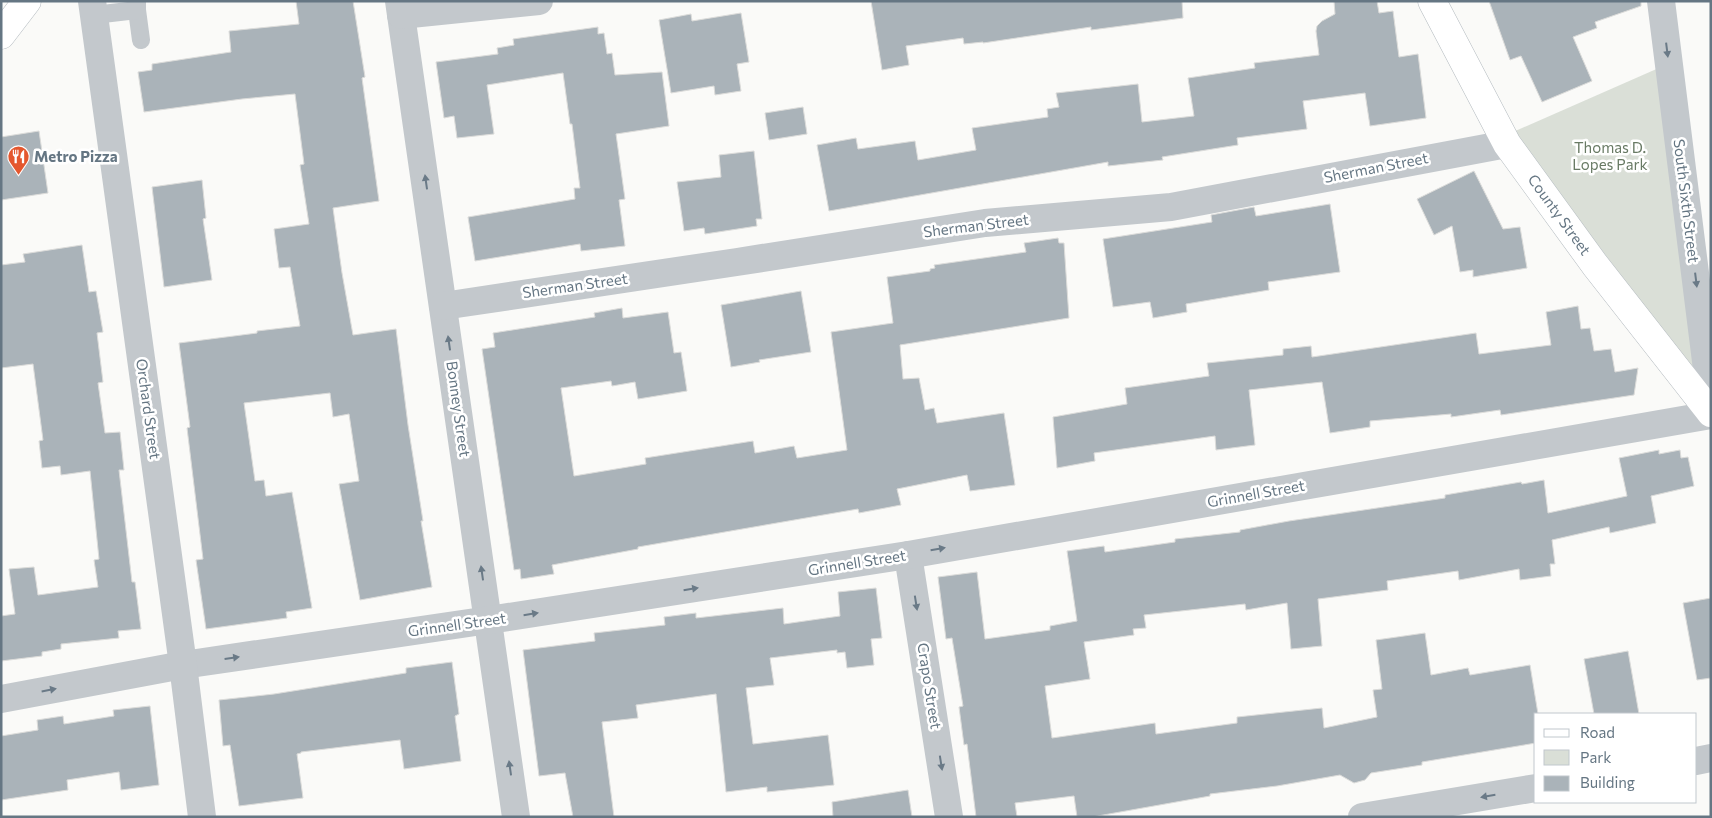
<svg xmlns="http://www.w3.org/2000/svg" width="1712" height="818" viewBox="0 0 1712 818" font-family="Commissioner,sans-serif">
	<rect width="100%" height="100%" fill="#fafaf8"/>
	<path fill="#dadfd7" d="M1661,67L1703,385L1513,132Z"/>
	<g fill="#aab3b9" stroke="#dcdcda">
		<path d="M296,1H353L365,77L362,78L379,201L333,208L342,273L353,335L396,329L408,425L423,521H421L432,587L360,600L339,484L359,481L349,414L333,417L330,393L244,403L255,481L264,480L266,496L292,492L312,608L286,612L287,618L206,629L196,560L203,559L187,428L190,427L179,343L257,333V331L300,326L290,267L279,268L274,229L309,224L300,165L304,164L295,94L242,99L144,112L138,72L152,70V64L231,52L229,31L299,24Z"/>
		<path d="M871,1H1182L1183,18L1091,30V27L983,43V42L964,44L963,38L906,46L909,65L882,70Z"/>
		<path d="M1334,1H1377L1379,13L1393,11L1399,57L1418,54L1426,118L1370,126L1365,93L1303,101L1307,129L1237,138L1238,145L1162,157L1163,160L1108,166V162L829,211L817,145L856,138L858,149L915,141L918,160L976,150L972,128L1048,117L1047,109L1059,107L1056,93L1138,84L1142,122L1194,116L1188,78L1255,68L1254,63L1319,55L1316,31L1317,26L1322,21L1335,14Z"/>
		<path d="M1489,1H1641V6L1595,22L1597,28L1573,37L1592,81L1542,102L1521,56L1510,60Z"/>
		<path d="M741,13L749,62L737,64L741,91L715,95L714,86L671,93L659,20L691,14L692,21Z"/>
		<path d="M598,27V34L604,33L607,54L612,53L615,75L662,72L669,126L616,134L625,199L619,200L625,246L581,251L580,244L475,261L468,217L575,199L574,188H580L572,124H570L563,73L487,85L494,134L457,138L454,116L444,118L436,62L498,54L497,48L514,45L513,39Z"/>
		<path d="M803,107L807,134L769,140L765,113Z"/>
		<path d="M39,131L48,193L1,200V137Z"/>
		<path d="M754,151L762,219H756L757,226L705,234L704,228L684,231L677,182L721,177L719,155Z"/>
		<path d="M1474,171L1503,229L1520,227L1527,268L1473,277V270L1460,272L1452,226L1434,235L1417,199Z"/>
		<path d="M202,180L206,218L203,219L212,280L164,287L152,187Z"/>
		<path d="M1330,204L1340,272L1268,282L1269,290L1186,304L1187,312L1153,318L1150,302L1113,307L1103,239L1212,222L1211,215L1254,207L1256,216Z"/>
		<path d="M1058,238L1059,243H1064L1069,318L900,345L903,379L919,378L925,410L934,408L937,423L1004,413L1015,485L970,491L967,475L897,489L901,505L859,513L858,509L638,547V549L552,565L554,574L521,579L520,569L514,570L482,349L495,347L493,333L595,317L594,313L622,308L623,318L668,312L674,353L681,352L687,391L638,399L635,382L612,386L611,381L561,388L574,476L646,464L645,458L753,441L755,453L794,446L797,458L847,450L831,332L893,323L887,277L930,271V269L935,268L934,265L1026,252L1024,243Z"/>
		<path d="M82,245L89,292L96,291L103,332L97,333L103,382L98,383L105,433L120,432L124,470H119L132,582H135L141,629L118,631L119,638L61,644V649L42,652V656L1,661V616L15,614L9,569L34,567L38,595L98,587L94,560L99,559L90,471L61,475L60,466L42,468L39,441L43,440L33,364L1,368V265L25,262L23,254Z"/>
		<path d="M801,291L811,352L759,360L760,362L731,367L721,305Z"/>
		<path d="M1578,306L1581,329L1590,328L1594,351L1611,349L1615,372L1638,368L1634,395L1501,415L1500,410L1451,417V414L1370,421V427L1330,433L1322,382L1249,390L1255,445L1216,450L1215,436L1094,453L1095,461L1057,468L1053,417L1127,404L1125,388L1209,376L1207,363L1283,355V349L1311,346L1312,357L1476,333L1479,354L1551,345L1546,312Z"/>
		<path d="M1659,450V454L1680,450L1681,458L1688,457L1694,486L1651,496L1656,523L1610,533L1609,527L1552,540L1555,564H1550L1551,576L1520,580L1519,569L1459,580L1458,571L1387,581L1388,590L1318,599L1322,646L1291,649L1287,603L1246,610L1245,604L1144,615L1146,628L1133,629L1134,635L1084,642L1090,679L1045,686L1052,738L1155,723L1156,734L1237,723V717L1322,708L1324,728L1377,717L1373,690L1382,689L1376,640L1425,633L1431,675L1468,668L1470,675L1530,665L1538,714H1536V743L1422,762V765L1371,773L1365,780L1354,783L1340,775L1277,786L1210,794V796L1092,817H1077L1074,796L1015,803L1017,817H976L967,744L964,745L959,707L963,706L952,638L946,639L938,577L977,572L985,639L1050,630V626L1077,621L1067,551L1104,546L1105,552L1175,542V539L1240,532V530L1289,521L1445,498V495L1521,482L1522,484L1544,480L1548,513L1627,496L1619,458Z"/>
		<path d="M876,588L882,638L871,639L874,665L847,668L845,652L837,653V650L770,658L774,685L746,688L753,744L828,735L834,785L767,792V787L726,792L716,694L636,705L638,718L602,722L614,817H573L565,773L539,776L523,650L595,641L594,633L665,625L664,617L696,613V618L783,608L784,624L840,616L838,592Z"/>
		<path d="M1711,598V678L1697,680L1683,603Z"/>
		<path d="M1628,651L1639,714H1594L1584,659Z"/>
		<path d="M452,662L459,714L455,716L461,761L404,769L400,740L301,752V753L297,754L303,798L239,806L230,745L223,746L219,700L274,694L406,673V668Z"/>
		<path d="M150,706L159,785L121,790L119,772L67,780L68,790L1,800V736L38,730L37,720L63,716L64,724L114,716L113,710Z"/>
		<path d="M908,790L912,817H833L832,802Z"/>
	</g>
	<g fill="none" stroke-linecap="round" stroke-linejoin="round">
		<defs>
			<g id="secondary">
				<path d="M1432,1L1507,144L1595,265L1711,413"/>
				<path d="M1,35L27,1"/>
			</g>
		</defs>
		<use href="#secondary" stroke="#b3babf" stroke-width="29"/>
		<g stroke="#c3c8cc" stroke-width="18">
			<path d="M137,10L141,40"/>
			<path d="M94,15L137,10V1"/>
		</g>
		<g stroke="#c3c8cc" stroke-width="28">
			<path d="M399,1L516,817"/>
			<path d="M401,15L539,1"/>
			<path d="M443,306L737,262L985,223L1171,207L1507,144"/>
			<path d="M908,555L949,817"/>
			<path d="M1,699L183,665L489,620L908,555L1711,415"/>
			<path d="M1696,761L1711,758"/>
			<path d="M1362,817L1536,788"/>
		</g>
		<g stroke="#c3c8cc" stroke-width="28">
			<path d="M92,1L183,665L202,817"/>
			<path d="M1661,1L1711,401"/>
		</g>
		<use href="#secondary" stroke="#fff" stroke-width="28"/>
	</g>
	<defs><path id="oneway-solid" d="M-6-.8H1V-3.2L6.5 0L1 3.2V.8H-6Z" transform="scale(1.25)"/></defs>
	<g fill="#6a7a87">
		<use href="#oneway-solid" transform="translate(1667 50) rotate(83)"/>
		<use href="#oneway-solid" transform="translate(426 182) rotate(-98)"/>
		<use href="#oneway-solid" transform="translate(1696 280) rotate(83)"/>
		<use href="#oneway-solid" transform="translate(449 343) rotate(-98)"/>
		<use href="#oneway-solid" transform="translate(938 549) rotate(-10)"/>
		<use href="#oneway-solid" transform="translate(482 573) rotate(-98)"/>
		<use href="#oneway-solid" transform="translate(691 589) rotate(-9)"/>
		<use href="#oneway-solid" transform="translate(916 603) rotate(81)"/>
		<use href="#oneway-solid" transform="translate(531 614) rotate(-9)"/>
		<use href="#oneway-solid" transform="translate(232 658) rotate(-8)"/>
		<use href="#oneway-solid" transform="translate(49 690) rotate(-11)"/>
		<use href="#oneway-solid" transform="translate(941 763) rotate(81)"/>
		<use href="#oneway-solid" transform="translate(510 768) rotate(-98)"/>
		<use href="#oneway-solid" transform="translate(1488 796) rotate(170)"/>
	</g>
	<defs>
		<symbol id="restaurant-pin" viewBox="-11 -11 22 30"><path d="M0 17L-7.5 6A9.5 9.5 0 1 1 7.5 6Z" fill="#e4572e" stroke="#fff"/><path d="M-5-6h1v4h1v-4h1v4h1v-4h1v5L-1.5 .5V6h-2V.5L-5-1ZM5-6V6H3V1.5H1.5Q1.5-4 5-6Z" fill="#fff"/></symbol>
	</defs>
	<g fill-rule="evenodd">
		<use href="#restaurant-pin" x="6" y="144" width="25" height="34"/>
	</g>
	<g text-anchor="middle" stroke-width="5" stroke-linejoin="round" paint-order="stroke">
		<g font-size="15" fill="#687a64" stroke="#fff">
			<text x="1610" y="153">Thomas D.<tspan x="1610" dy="17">Lopes Park</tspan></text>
		</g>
		<g font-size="15" font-weight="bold" fill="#657683" stroke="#fff" text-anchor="start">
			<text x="34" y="162">Metro Pizza</text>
		</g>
		<g font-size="15" fill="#657683" stroke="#fff">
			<text transform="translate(1376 168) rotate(-11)" y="5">Sherman Street</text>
			<text transform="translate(1686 201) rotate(83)" y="5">South Sixth Street</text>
			<text transform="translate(1559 215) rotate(54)" y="5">County Street</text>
			<text transform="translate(976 226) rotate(-7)" y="5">Sherman Street</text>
			<text transform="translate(575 286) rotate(-8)" y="5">Sherman Street</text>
			<text transform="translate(148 409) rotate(82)" y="5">Orchard Street</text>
			<text transform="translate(458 409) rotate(82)" y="5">Bonney Street</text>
			<text transform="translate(1256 494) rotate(-10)" y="5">Grinnell Street</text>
			<text transform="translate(857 563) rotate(-9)" y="5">Grinnell Street</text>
			<text transform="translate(457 625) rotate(-8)" y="5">Grinnell Street</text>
			<text transform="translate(929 686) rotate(81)" y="5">Crapo Street</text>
		</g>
	</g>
	<rect width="1712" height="818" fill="none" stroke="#657683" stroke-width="5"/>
	<rect x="1534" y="713" width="162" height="90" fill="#ffffff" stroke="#c1c8cd"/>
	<rect x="1544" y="729" width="25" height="8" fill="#ffffff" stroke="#c1c8cd"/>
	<text x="1580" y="738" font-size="15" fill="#657683">Road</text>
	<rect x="1544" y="750" width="25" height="15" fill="#dadfd7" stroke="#c1c8cd"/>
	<text x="1580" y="763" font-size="15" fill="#657683">Park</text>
	<rect x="1544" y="776" width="25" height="15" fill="#aab3b9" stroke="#c1c8cd"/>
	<text x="1580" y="788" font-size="15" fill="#657683">Building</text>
</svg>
